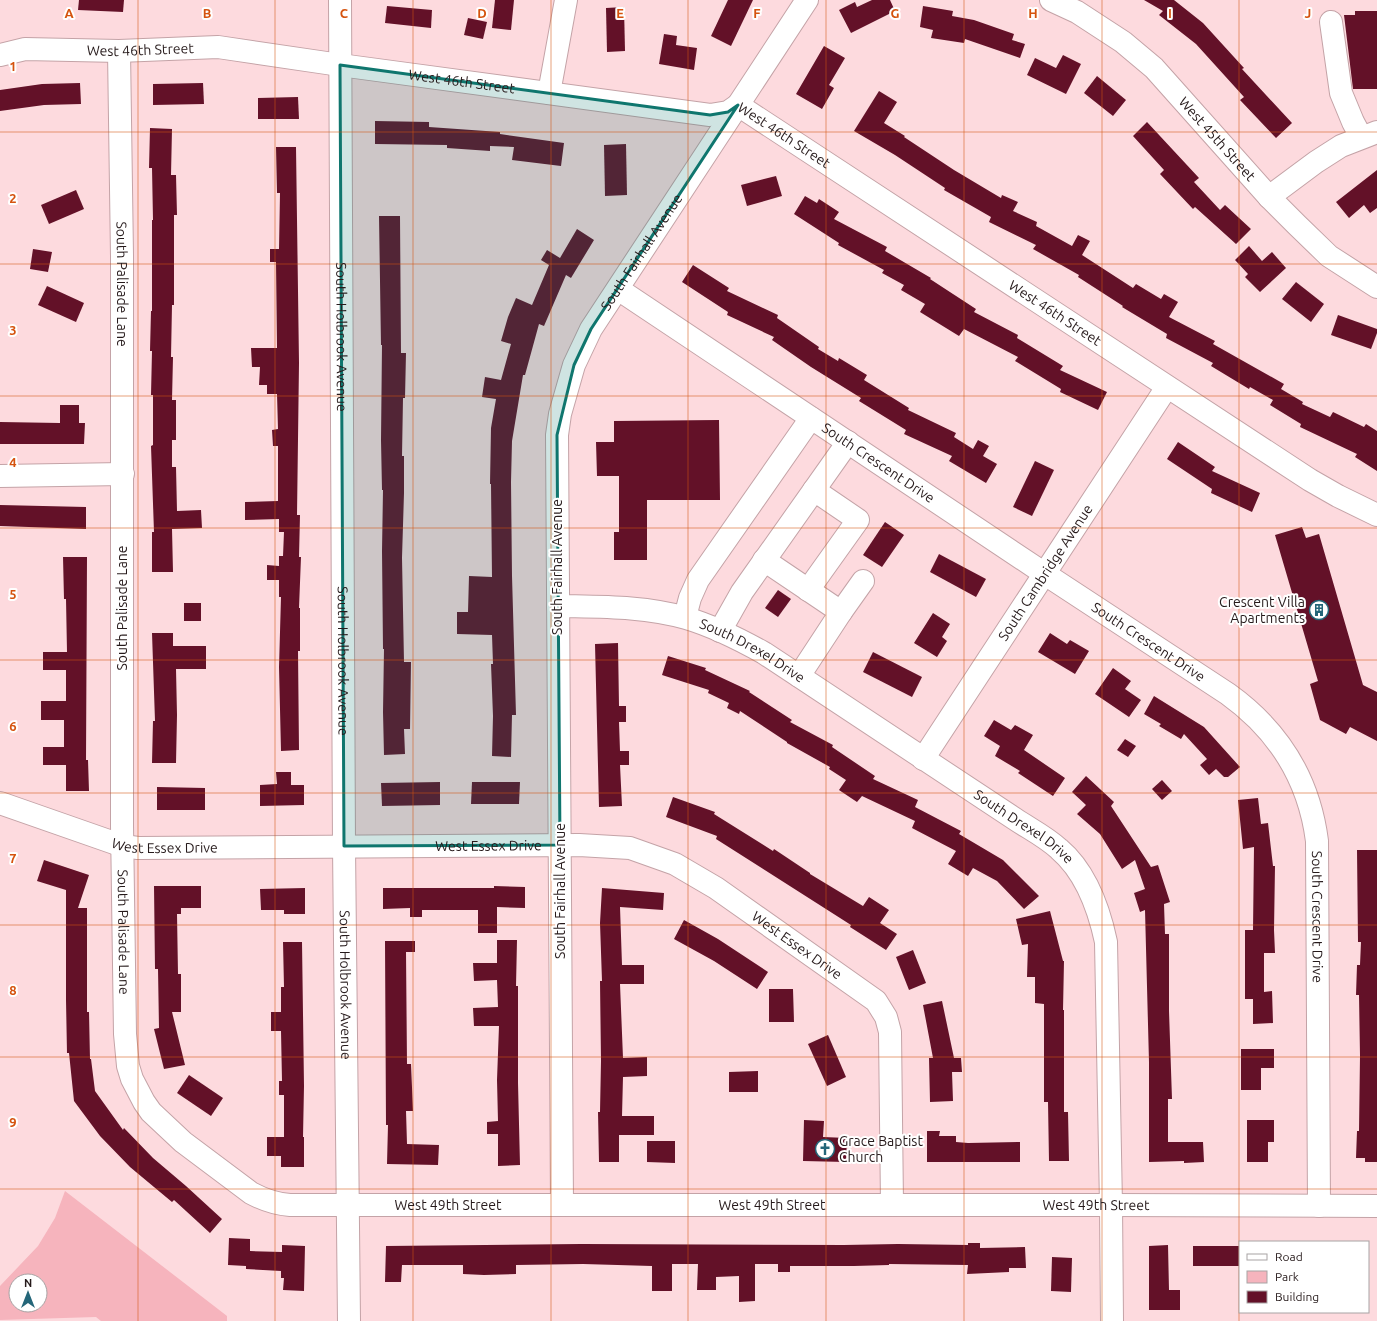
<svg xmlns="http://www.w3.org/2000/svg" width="1377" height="1321" viewBox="0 0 1377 1321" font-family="Ubuntu,sans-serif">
	<rect width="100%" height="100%" fill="#fddade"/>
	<path fill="#f6b4bd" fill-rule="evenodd" d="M65,1191L227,1316V1321H101L96,1317L0,1320V1286L38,1246L55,1218ZM16,1281H40V1305H16Z"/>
	<g fill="#631128">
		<path d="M79,0H124L123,12L78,10Z"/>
		<path d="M495,0H514L511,30L492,28Z"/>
		<path d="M728,0H753L731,46L711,36Z"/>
		<path d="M872,0H890L895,11L851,33L839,10L855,2L857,7Z"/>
		<path d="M1144,0H1174L1203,23L1244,68L1242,69L1292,123L1276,138L1240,100L1244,97L1196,44L1159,15L1163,11Z"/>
		<path d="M387,6L432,10L431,28L385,23Z"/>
		<path d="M923,6L953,11L952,16L974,20L1014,34L1012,40L1025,44L1020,58L965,39L964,43L931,38L933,30L920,27Z"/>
		<path d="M624,7L625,51L607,52L606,8Z"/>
		<path d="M1355,11H1377V89H1353L1344,15H1355Z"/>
		<path d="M468,18L487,22L483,39L464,35Z"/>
		<path d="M664,34L677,36L676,45L697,48L694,70L659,64Z"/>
		<path d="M824,46L845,58L829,85L834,88L822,109L796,94Z"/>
		<path d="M1063,55L1081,64L1066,94L1027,75L1035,58L1056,68Z"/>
		<path d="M1097,76L1126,100L1113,116L1084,93Z"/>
		<path d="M80,83L81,104L44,105L0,111V90L42,84Z"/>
		<path d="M203,83L204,104L153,105V84Z"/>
		<path d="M879,91L897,102L884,123L905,136L904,137L954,170L1001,198L1002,195L1018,202L1013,211L1037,222L1036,226L1072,246L1078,235L1090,241L1082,255L1133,288L1136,284L1161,299L1164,294L1178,302L1169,317L1215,341L1213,344L1284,384L1281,389L1303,402L1302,404L1330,417L1333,412L1364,427L1366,424L1377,431V471L1355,457L1357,454L1300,427L1301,424L1270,405L1273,400L1250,387L1249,389L1211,366L1213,363L1166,338L1167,334L1122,307L1123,306L1078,277L1079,275L1033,249L1036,245L989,222L991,217L944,190L945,188L895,155L854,131Z"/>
		<path d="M298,97L299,119H258V98Z"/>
		<path d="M375,121L429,122V127L500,132V134L564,143L561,166L512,160L514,147L490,146V151L447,148V145L375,144Z"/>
		<path d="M1147,122L1199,178L1194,182L1220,210L1225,205L1251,229L1236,244L1195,207L1193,209L1160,174L1164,170L1133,136Z"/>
		<path d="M150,128L172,129L171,175H176L177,215H174V305H172L171,357H173L172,400H176V440H172V467H176L177,511L201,510L202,528L172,529L173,572H152V532H154L151,446L153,445V395H151L152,351H150L151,311H152V220H153L152,168H149Z"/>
		<path d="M626,144L627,195L605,196L604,145Z"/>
		<path d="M276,147H296L299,363L297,515H300L299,557H301L299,608H300V651H298L299,750L281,751L279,667L281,597H279V580H267V565L279,566V556H283L284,532H279V519L245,520V502L278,501V446H273L272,430L278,429L277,394H267V385H259L260,367H252L251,348H277L276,262H270V249H279L280,193H277Z"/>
		<path d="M1377,170V208L1370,213L1364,205L1349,218L1336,202Z"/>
		<path d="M776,176L782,196L747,206L741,185Z"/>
		<path d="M76,190L84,209L49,224L41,205Z"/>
		<path d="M805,196L817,203L819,199L839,212L834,219L887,247L885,251L931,278L930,279L976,309L974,312L1018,335L1017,338L1063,366L1060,370L1107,392L1098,410L1060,392L1061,389L1015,361L1018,357L964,329L959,336L920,312L925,304L901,290L904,285L882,273L884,270L838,245L839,243L794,214Z"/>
		<path d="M379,216H400L401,353H406L405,398H403L402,456H404V493L402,558L404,662H411L410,729H404L405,754L384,755L383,712L384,649H383L382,551L383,490H382L381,440L382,345H381Z"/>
		<path d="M577,229L594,240L571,278L566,275L544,326L539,324L525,375H523L512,441L511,482L512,576L516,715H512L511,757L492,756L493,716L491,664H493L492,635L457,634V612H468L469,576L492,577L491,484H490L491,428L496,399L482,397L485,377L501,380L511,344L501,341L508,317L516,298L532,305L549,265L541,260L547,250L560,258Z"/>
		<path d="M1249,246L1262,261L1272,252L1286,268L1260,292L1245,277L1248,274L1235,260Z"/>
		<path d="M33,249L52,252L48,272L30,269Z"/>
		<path d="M693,265L729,288L727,291L778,315L777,318L819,347L818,349L838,361L839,358L867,375L864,380L909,408L908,410L956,433L954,437L973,449L978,440L989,446L983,456L997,464L986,483L949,461L952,456L904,434L906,430L859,401L861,398L811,367L772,340L774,337L727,315L728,312L682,282Z"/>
		<path d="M1296,282L1324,304L1311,322L1282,299Z"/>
		<path d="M47,286L84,303L76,322L38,305Z"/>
		<path d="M1338,315L1377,329V333L1371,349L1331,335Z"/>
		<path d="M60,405H79V423H85L84,444H0V422L60,423Z"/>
		<path d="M719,420L720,500H647V560H614V532H619V476H597L596,442H614V421Z"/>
		<path d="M1178,442L1215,467L1212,471L1260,493L1252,512L1211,493L1212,489L1167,459Z"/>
		<path d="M1035,461L1054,470L1032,516L1013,507Z"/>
		<path d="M0,505L86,507V529L0,526Z"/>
		<path d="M885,522L904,535L882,567L863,555Z"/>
		<path d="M1302,527L1306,538L1319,534L1363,685L1377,692V741L1350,727L1346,734L1320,720L1310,684L1318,681L1275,535Z"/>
		<path d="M939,554L986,579L976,597L930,572Z"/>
		<path d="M63,557H87L86,760H88L89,791H66V765H43V747H64V720H41V701H66V670H43V652H67L66,599H64Z"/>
		<path d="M778,590L791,599L778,617L765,608Z"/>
		<rect x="184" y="603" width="17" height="18"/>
		<path d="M933,613L950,624L942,637L947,641L937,657L914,643Z"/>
		<path d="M152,633H173V646H206V669H176L177,715L176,763H152L153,721H155Z"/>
		<path d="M1050,633L1067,644L1070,640L1089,651L1075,674L1038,652Z"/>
		<path d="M618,643L619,706H626V722H619L620,751H629V765H620L622,806L599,807L595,644Z"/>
		<path d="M873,652L922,677L912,697L863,672Z"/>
		<path d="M668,656L706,668L705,670L750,691L749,692L792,720L790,722L833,745L832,747L875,776L873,779L918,800L915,807L961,831L959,834L1003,860L1039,896L1024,909L997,881L973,868L968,876L948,864L956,851L912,828L915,821L862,796L857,802L839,790L846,780L829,769L830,767L787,743V742L740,711L739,714L727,708L729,703L708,693L709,690L662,675Z"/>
		<path d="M1113,668L1131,681L1125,689L1141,700L1129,717L1095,694Z"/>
		<path d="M1154,696L1204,727L1240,767L1228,777H1224L1216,769L1209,775L1200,765L1207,759L1184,734L1181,739L1159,726L1161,724L1144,714Z"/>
		<path d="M994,720L1011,730L1015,725L1033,735L1024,750L1065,778L1053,796L1018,773L1020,771L995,756L1000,746L984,736Z"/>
		<path d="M1125,739L1136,746L1128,757L1117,750Z"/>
		<path d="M276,772H291V785H304V805L260,806V785L277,784Z"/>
		<path d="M1086,776L1114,802L1111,806L1151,867L1158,865L1170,902L1164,904L1165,934H1169V1011L1172,1099H1168V1142H1203L1204,1162L1184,1163V1161L1149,1162V1062L1145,910L1140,912L1134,893L1145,889L1135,860L1122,869L1100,834L1077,814L1086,805L1072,792Z"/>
		<path d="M1162,780L1172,791L1162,800L1152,789Z"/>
		<path d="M440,782V805L382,806L381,783Z"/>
		<path d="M472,782H520L519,804H471Z"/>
		<path d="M157,787L205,788V810H157Z"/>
		<path d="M673,797L715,812L714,814L773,851L774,849L810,873V874L863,906L869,897L889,910L880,923L897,934L886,950L850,927L851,925L716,839L717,836L666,817Z"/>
		<path d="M1258,798L1261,824L1268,823L1273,866H1275L1274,930L1275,953H1264V992L1272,991L1273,1023L1253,1024V999H1245V930H1253L1254,847L1243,849L1238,800Z"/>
		<path d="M1357,850H1377V1162H1365V1158H1356L1357,1131H1359L1360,1056L1359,995H1356L1357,965H1360L1361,942H1358Z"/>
		<path d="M44,860L89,875L78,908H87V1012H89L90,1059H91L95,1091L123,1130L124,1128L153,1158L186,1186L222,1219L210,1233L174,1200L172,1202L130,1167L100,1136L74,1101L69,1053H67L66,1000V890L37,881Z"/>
		<path d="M154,886H201V908H181V914H177L178,974H181V1012H172L185,1065L164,1069L154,1029L159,1028L158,969H155Z"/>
		<path d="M494,886L525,887V908L497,907V933H478V910H422V917H410V908L383,909V888H494Z"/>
		<path d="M305,888V914H284V910H261L260,889Z"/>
		<path d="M602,888L664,893L663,910L620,907L622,965H644V984H620L623,1058L647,1057V1076L623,1077L622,1116H654V1135H619V1162H599L598,1112H600L601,1061L600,981H602L600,923Z"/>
		<path d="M1050,911L1063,961H1064L1063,1010H1064V1112H1068L1069,1161H1049L1048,1102H1044V1004L1035,1003V977H1027L1028,944L1022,945L1016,919Z"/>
		<path d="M684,920L718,939L768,972L757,989L714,961L674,939Z"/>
		<path d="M497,940H517L516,986H518V1083L520,1165L498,1166V1134H487V1122L498,1121L497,1080L499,1026H474L473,1008L498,1007L497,980L474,981L473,963H497Z"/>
		<path d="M385,941H415V952H406L407,1064H411L413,1111H406L407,1144L439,1145L438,1165L387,1164L388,1125H386Z"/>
		<path d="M283,942H302L304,1086L303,1137H304V1167H281V1156H267V1137H284V1095H279V1081H282L281,1031H271V1012H281V987H284Z"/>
		<path d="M913,950L926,983L909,990L896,957Z"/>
		<path d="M769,989H793L794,1022H769Z"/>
		<path d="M942,1001L954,1058H961L962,1072H952L953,1101L930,1102L929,1058H933L923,1005Z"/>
		<path d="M828,1035L846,1077L827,1086L808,1044Z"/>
		<path d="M1241,1049H1274V1068H1261V1090H1241Z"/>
		<path d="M758,1071V1092H729V1072Z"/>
		<path d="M189,1075L223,1098L211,1116L177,1093Z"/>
		<path d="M804,1120L824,1121L823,1137L847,1138L846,1162L803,1161Z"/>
		<path d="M1247,1120H1274V1142H1268V1162H1247Z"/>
		<path d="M927,1131H940L939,1136H956V1142L968,1143L1020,1142V1162H927Z"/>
		<path d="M647,1141H675V1163L647,1162Z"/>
		<path d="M229,1238L250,1239V1251L282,1252V1245L305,1246L304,1291L283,1290L284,1278H281V1271L246,1269V1266L228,1265Z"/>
		<path d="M968,1243H980V1248L1025,1247L1026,1268H1009V1272L967,1274L968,1265L889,1264V1265L854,1266H790V1272H778V1264H755V1301L739,1302V1276L716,1277V1290H697L698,1264H672V1291H652V1266L583,1264L516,1265V1274L484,1275L463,1274V1265H402L401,1282H385L386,1246L581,1244L844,1245L898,1244L968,1245Z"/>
		<path d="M1168,1245L1169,1290H1180V1310H1149V1246Z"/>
		<rect x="1193" y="1246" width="46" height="20"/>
		<path d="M1052,1257L1072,1258L1071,1292L1051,1291Z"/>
	</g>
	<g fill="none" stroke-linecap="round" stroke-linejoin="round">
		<defs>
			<g id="minor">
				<path id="s1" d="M340,0L344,846L349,1321"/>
				<path id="s2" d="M1051,0L1077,12L1123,42L1154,68L1269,197L1297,225L1329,256L1377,287"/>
				<path d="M1331,22L1341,93L1353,122L1361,137"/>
				<path id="s3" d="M119,51L122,256V826L125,1034L128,1066L132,1079L144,1102L151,1112L183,1142L251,1193C264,1200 275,1204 290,1205H1111L1377,1206"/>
				<path id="s4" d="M0,55L25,49L119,51L218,47L340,65L710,115L728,112L738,105L1310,480L1338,496L1377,515"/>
				<path d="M549,93L566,0"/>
				<path d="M1269,197L1316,162L1341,146L1377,132"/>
				<path id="s5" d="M618,289L1045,574L1228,694C1278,730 1309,779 1317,841L1319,1206"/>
				<path d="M0,476L123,474"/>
				<path d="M764,560L841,612L799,676"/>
				<path d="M808,590L858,520L814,490"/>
				<path id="s6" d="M558,606C601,607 644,606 686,618C713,626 739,639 764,653L1015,819C1030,829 1046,837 1059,849C1085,871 1099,909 1106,942L1111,1205L1112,1321"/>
				<path d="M841,612L863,581"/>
				<path d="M685,617L690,598L698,580L811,418"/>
				<path d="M720,631L742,592L848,442"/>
				<path id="s7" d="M923,759L1167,387"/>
				<path id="s8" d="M0,803L123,846L138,848L579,845L630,848L675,864L716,888L876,1001L886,1017L890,1032L892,1205"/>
				<path id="s9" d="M562,1205L557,435L560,414L574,365L591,329L807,0"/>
			</g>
		</defs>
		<use href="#minor" stroke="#c4a3a7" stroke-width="24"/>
		<use href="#minor" stroke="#fff" stroke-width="22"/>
	</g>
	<path fill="#0f766e" fill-opacity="0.2" stroke="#0f766e" stroke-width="3" stroke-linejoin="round" d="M340,65L710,115L728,112L738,105L591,329L574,365L557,435L560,845L344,846Z"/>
	<path fill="none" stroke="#d5530e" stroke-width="1" stroke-opacity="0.55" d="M138,0V1321M275,0V1321M413,0V1321M551,0V1321M688,0V1321M826,0V1321M964,0V1321M1102,0V1321M1239,0V1321M0,132H1377M0,264H1377M0,396H1377M0,528H1377M0,660H1377M0,793H1377M0,925H1377M0,1057H1377M0,1189H1377"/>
	<defs>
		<symbol id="building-ring" viewBox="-11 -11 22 22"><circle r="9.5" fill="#fff" stroke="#246679" stroke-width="1.5"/><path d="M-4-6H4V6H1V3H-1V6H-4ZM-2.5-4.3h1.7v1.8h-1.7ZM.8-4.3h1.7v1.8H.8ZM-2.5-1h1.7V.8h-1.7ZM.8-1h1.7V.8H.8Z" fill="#246679"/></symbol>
		<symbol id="church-ring" viewBox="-11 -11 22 22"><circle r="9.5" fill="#fff" stroke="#246679" stroke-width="1.5"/><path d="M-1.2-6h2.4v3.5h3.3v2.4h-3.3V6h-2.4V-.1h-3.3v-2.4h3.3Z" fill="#246679"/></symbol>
	</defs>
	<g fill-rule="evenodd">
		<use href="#building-ring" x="1308" y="599" width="22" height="22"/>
		<use href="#church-ring" x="814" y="1138" width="22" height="22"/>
	</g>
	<g text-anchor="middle" stroke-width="4" stroke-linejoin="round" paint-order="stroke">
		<g font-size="14" fill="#261a1b" stroke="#fff">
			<text dy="5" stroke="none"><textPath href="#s4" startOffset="141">West 46th Street</textPath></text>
			<text dy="5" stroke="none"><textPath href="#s4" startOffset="465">West 46th Street</textPath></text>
			<text dy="5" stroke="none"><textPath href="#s4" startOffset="801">West 46th Street</textPath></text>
			<text dy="5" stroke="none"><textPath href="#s2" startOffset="219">West 45th Street</textPath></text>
			<text dy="5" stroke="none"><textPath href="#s9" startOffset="974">South Fairhall Avenue</textPath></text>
			<text dy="5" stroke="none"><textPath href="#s3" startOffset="233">South Palisade Lane</textPath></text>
			<text dy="5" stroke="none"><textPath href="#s4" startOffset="1125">West 46th Street</textPath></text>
			<text dy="5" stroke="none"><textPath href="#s1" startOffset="337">South Holbrook Avenue</textPath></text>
			<text dy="5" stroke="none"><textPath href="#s5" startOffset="313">South Crescent Drive</textPath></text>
			<text transform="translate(557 567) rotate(-90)" y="5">South Fairhall Avenue</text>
			<text dy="5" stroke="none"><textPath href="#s7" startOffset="223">South Cambridge Avenue</textPath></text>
			<text transform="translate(122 608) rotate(-90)" y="5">South Palisade Lane</text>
			<text dy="5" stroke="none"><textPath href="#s5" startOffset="637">South Crescent Drive</textPath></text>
			<text dy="5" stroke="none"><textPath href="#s6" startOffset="203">South Drexel Drive</textPath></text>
			<text dy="5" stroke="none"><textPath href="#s1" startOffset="661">South Holbrook Avenue</textPath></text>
			<text dy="5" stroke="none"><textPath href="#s6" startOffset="527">South Drexel Drive</textPath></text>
			<text dy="5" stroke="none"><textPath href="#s8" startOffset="172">West Essex Drive</textPath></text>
			<text dy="5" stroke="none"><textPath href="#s8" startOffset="496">West Essex Drive</textPath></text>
			<text transform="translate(560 891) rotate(-90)" y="5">South Fairhall Avenue</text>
			<text dy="5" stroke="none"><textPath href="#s5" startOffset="985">South Crescent Drive</textPath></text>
			<text dy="5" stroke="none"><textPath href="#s3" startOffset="881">South Palisade Lane</textPath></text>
			<text dy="5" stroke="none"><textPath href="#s8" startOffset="832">West Essex Drive</textPath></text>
			<text dy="5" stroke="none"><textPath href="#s1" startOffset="985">South Holbrook Avenue</textPath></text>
			<text dy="5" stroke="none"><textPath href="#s3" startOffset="1395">West 49th Street</textPath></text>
			<text dy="5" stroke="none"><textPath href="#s3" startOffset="1719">West 49th Street</textPath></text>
			<text dy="5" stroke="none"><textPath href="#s3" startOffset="2043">West 49th Street</textPath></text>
		</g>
		<g font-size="14" fill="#261a1b" stroke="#fff" text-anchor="end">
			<text x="1305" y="607">Crescent Villa<tspan x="1305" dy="16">Apartments</tspan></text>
			<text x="839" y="1146" text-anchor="start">Grace Baptist<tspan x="839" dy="16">Church</tspan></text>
		</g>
	</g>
	<g font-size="13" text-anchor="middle" font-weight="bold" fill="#d5530e" stroke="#fff" stroke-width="4" stroke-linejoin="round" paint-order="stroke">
		<text x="69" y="18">A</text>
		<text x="207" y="18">B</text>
		<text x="344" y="18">C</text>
		<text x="482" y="18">D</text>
		<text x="620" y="18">E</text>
		<text x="757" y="18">F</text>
		<text x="895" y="18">G</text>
		<text x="1033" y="18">H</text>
		<text x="1170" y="18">I</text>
		<text x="1308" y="18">J</text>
		<text x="13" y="71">1</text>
		<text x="13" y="203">2</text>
		<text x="13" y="335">3</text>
		<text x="13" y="467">4</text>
		<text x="13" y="599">5</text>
		<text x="13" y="731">6</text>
		<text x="13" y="863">7</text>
		<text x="13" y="995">8</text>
		<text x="13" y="1127">9</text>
	</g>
	<rect x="1239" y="1241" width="130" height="72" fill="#ffffff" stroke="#a8a3a4"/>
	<rect x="1247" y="1254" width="20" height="6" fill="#ffffff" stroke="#a8a3a4"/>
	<text x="1275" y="1261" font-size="12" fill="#261a1b">Road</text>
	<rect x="1247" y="1271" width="20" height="12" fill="#f6b4bd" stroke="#a8a3a4"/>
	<text x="1275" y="1281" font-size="12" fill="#261a1b">Park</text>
	<rect x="1247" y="1291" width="20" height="12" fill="#631128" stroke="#a8a3a4"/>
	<text x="1275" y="1301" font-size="12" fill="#261a1b">Building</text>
	<g transform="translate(28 1293)"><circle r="19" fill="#ffffff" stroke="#a8a3a4"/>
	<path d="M0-3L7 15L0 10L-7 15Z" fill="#246679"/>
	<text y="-6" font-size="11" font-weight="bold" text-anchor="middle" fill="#261a1b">N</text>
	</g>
</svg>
